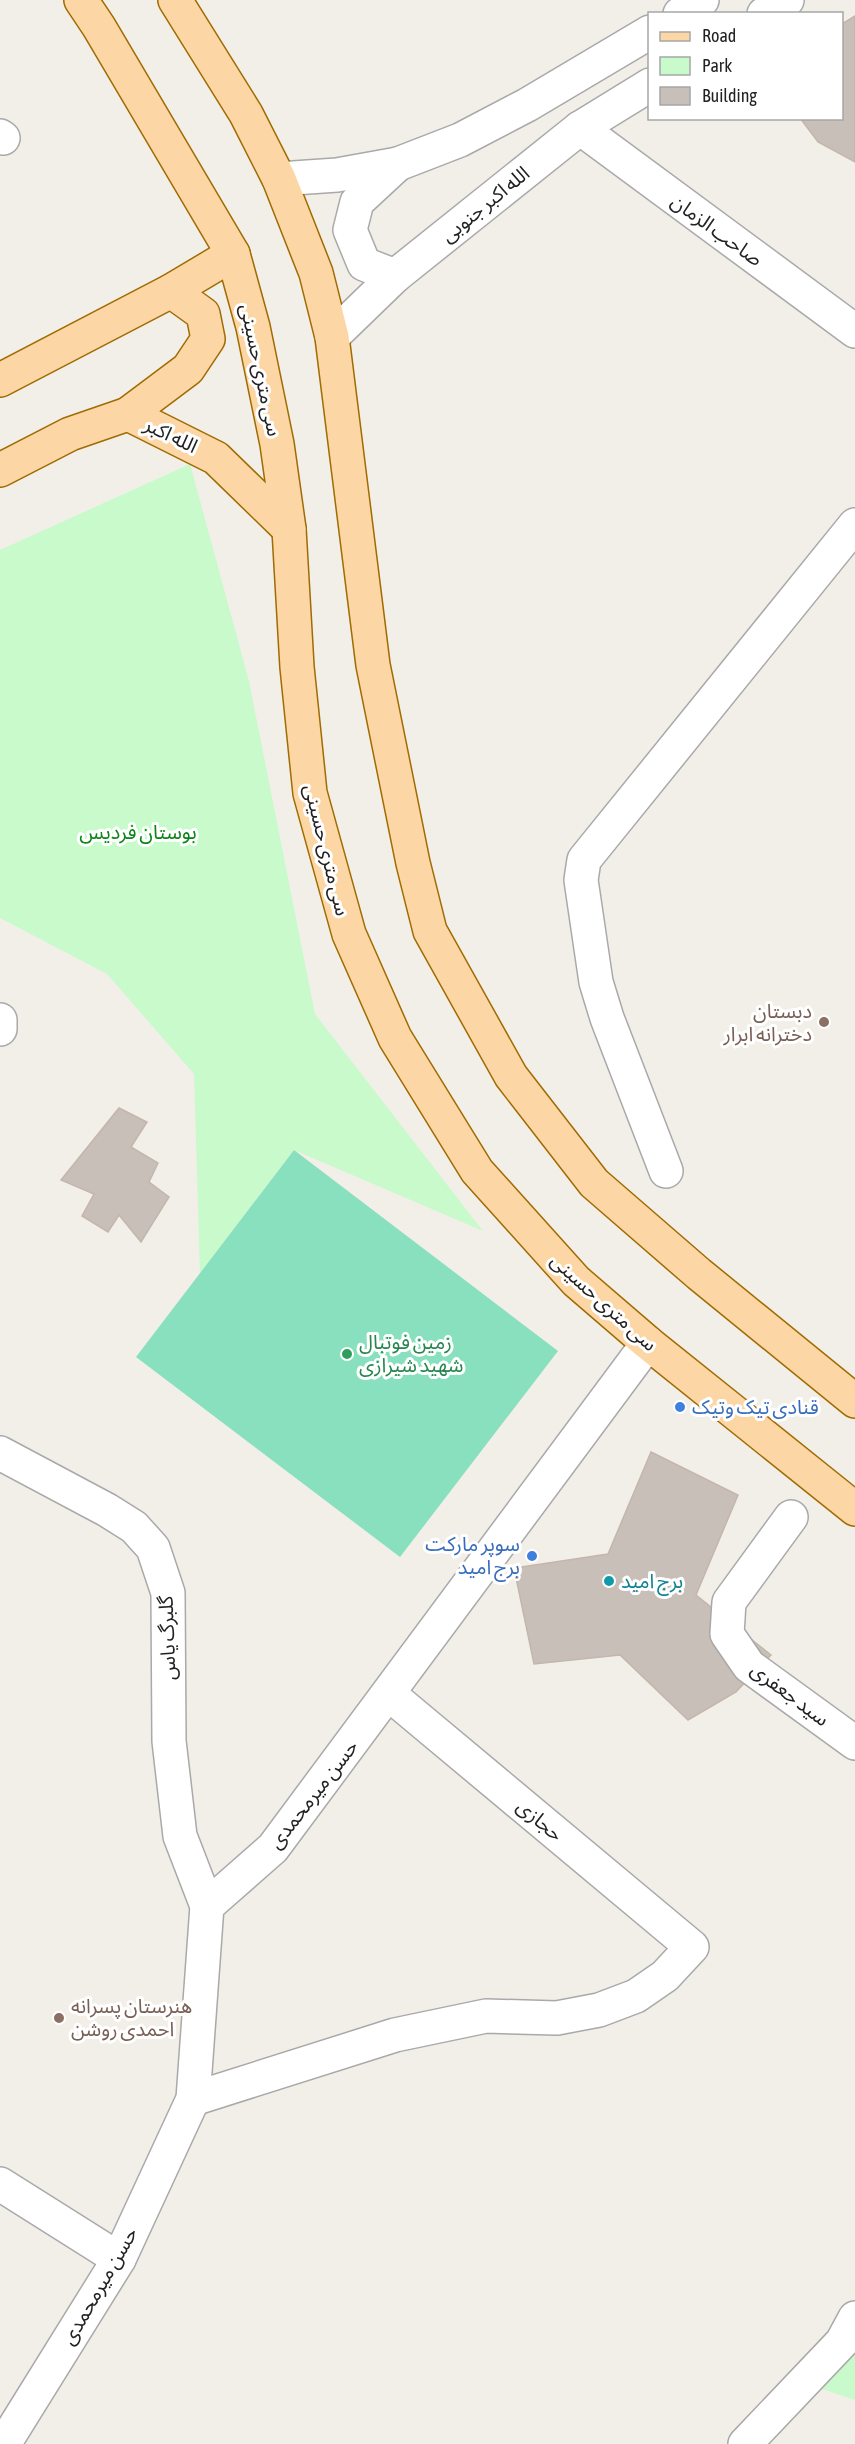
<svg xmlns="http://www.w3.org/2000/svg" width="855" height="2444" viewBox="0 0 855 2444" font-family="'Asap Condensed','Noto Sans Arabic',sans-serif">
	<rect width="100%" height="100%" fill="#f2efe9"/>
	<g fill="#c8facc">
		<path d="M190,464L249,681L315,1014L483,1231L294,1150L200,1273L194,1074L107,974L0,918V550Z"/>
		<path d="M855,2354V2400L822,2389Z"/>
	</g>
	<path fill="#88e0be" d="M294,1150L558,1351L400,1557L136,1357Z"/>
	<g fill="#c7bfb8" stroke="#c4b6ab" stroke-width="1.5">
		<path d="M855,16V162L818,142L800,118H842V24Z"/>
		<path d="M119,1108L147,1122L131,1147L158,1163L149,1182L169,1197L141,1242L119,1215L108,1232L82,1216L94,1194L61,1180Z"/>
		<path d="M651,1452L738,1495L696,1595L771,1655L736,1692L688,1720L620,1655L534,1664L514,1568L608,1554Z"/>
	</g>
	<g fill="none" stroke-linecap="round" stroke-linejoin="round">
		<defs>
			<g id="minor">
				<path d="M680,14L702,0"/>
				<path d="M764,14L787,0"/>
				<path d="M580,128L855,331"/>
				<path d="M0,136L3,138"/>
				<path d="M279,179L337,175L398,164L460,140L527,105L650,32"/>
				<path d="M395,276L364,264L350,230L357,202L398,164"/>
				<path d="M332,337L395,276L580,128L650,85"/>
				<path d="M0,1020V1029"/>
				<path d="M666,1171L607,1018L596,982L581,880L584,860L855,525"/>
				<path d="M0,1453L107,1510L134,1527L153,1548L168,1593L169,1741L180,1836L207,1906"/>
				<path d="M791,1517L729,1602L727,1634L749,1666L855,1743"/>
				<path d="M193,2099L395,2035L486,2016L557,2018L599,2010L636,1996L665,1976L692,1947L389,1694"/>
				<path d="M0,2184L119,2259"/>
				<path d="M4,2444L119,2259L193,2099L207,1906L273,1848L648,1343"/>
				<path d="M745,2444L842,2342L855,2318"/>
			</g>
			<g id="major">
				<path d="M81,0L99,27L233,254L253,327L277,444L289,529L297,667L310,793L349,934L395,1038L477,1171L576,1281L648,1343L855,1509"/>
				<path d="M175,0L246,114L279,179L316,273L332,337L373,665L413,863L430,931L511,1076L594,1183L699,1274L855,1401"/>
				<path d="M0,380L171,291L233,254"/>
				<path d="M128,414L188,369L208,339L203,314L171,291"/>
				<path d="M0,470L70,434L128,414L216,458L289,529"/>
			</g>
		</defs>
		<use href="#minor" stroke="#a9a9a9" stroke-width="36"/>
		<use href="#major" stroke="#a06b00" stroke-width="36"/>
		<use href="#minor" stroke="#fff" stroke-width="33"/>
		<use href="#major" stroke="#fcd6a4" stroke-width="33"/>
	</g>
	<g fill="#8d6e63" stroke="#fff" stroke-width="2">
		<circle cx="824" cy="1022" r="6"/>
		<circle cx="59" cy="2018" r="6"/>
	</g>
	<circle fill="#2e9e5b" stroke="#fff" stroke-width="2" cx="347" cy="1354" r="6"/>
	<g fill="#3f7fe0" stroke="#fff" stroke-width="2">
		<circle cx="680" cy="1407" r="6"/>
		<circle cx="532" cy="1556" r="6"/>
	</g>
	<circle fill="#0f9aa8" stroke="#fff" stroke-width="2" cx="609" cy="1581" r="6"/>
	<g text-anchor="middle" stroke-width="6" stroke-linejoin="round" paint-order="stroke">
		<g font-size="20" fill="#222" stroke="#fff">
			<text transform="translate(485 204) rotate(-39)" y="7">الله اکبر جنوبی</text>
			<text transform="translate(717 230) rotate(36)" y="7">صاحب الزمان</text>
			<text transform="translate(261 370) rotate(78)" y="7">سی متری حسینی</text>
			<text transform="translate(171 435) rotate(26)" y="7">الله اکبر</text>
			<text transform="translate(327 850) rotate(76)" y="7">سی متری حسینی</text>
			<text transform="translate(604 1302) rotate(42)" y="7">سی متری حسینی</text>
			<text transform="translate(167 1638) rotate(-92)" y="7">گلبرگ یاس</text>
			<text transform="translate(790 1694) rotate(37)" y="7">سید جعفری</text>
			<text transform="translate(313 1794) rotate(-52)" y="7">حسن میرمحمدی</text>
			<text transform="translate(540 1820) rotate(40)" y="7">حجازی</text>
			<text transform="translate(99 2286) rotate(-60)" y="7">حسن میرمحمدی</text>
		</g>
		<g font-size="20" fill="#0c8416" stroke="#fff">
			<text x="138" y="839">بوستان فردیس</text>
		</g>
		<g font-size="20" fill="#785e54" stroke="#fff" text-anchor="end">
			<text x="812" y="1018">دبستان<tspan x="812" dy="23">دخترانه ابرار</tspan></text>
			<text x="71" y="2013" text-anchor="start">هنرستان پسرانه<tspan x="71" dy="23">احمدی روشن</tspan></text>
		</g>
		<g font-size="20" fill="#27864d" stroke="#fff" text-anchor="start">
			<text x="359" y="1349">زمین فوتبال<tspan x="359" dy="23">شهید شیرازی</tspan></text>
		</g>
		<g font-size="20" fill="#366cbe" stroke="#fff" text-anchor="start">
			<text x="692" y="1414">قنادی تیک وتیک</text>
			<text x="520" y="1551" text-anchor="end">سوپر مارکت<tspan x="520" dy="23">برج امید</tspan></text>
		</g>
		<g font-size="20" fill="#0d838f" stroke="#fff" text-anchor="start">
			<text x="621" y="1588">برج امید</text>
		</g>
	</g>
	<rect x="648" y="12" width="195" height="108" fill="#ffffff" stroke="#a7a7a7" stroke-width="1.5"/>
	<rect x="660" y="32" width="30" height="9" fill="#fcd6a4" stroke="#a7a7a7" stroke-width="1.5"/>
	<text x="702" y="42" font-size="18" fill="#222222">Road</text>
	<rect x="660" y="57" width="30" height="18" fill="#c8facc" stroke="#a7a7a7" stroke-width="1.5"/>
	<text x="702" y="72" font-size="18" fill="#222222">Park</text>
	<rect x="660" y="87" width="30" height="18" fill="#c7bfb8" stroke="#a7a7a7" stroke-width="1.5"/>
	<text x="702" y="102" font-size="18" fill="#222222">Building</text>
</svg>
